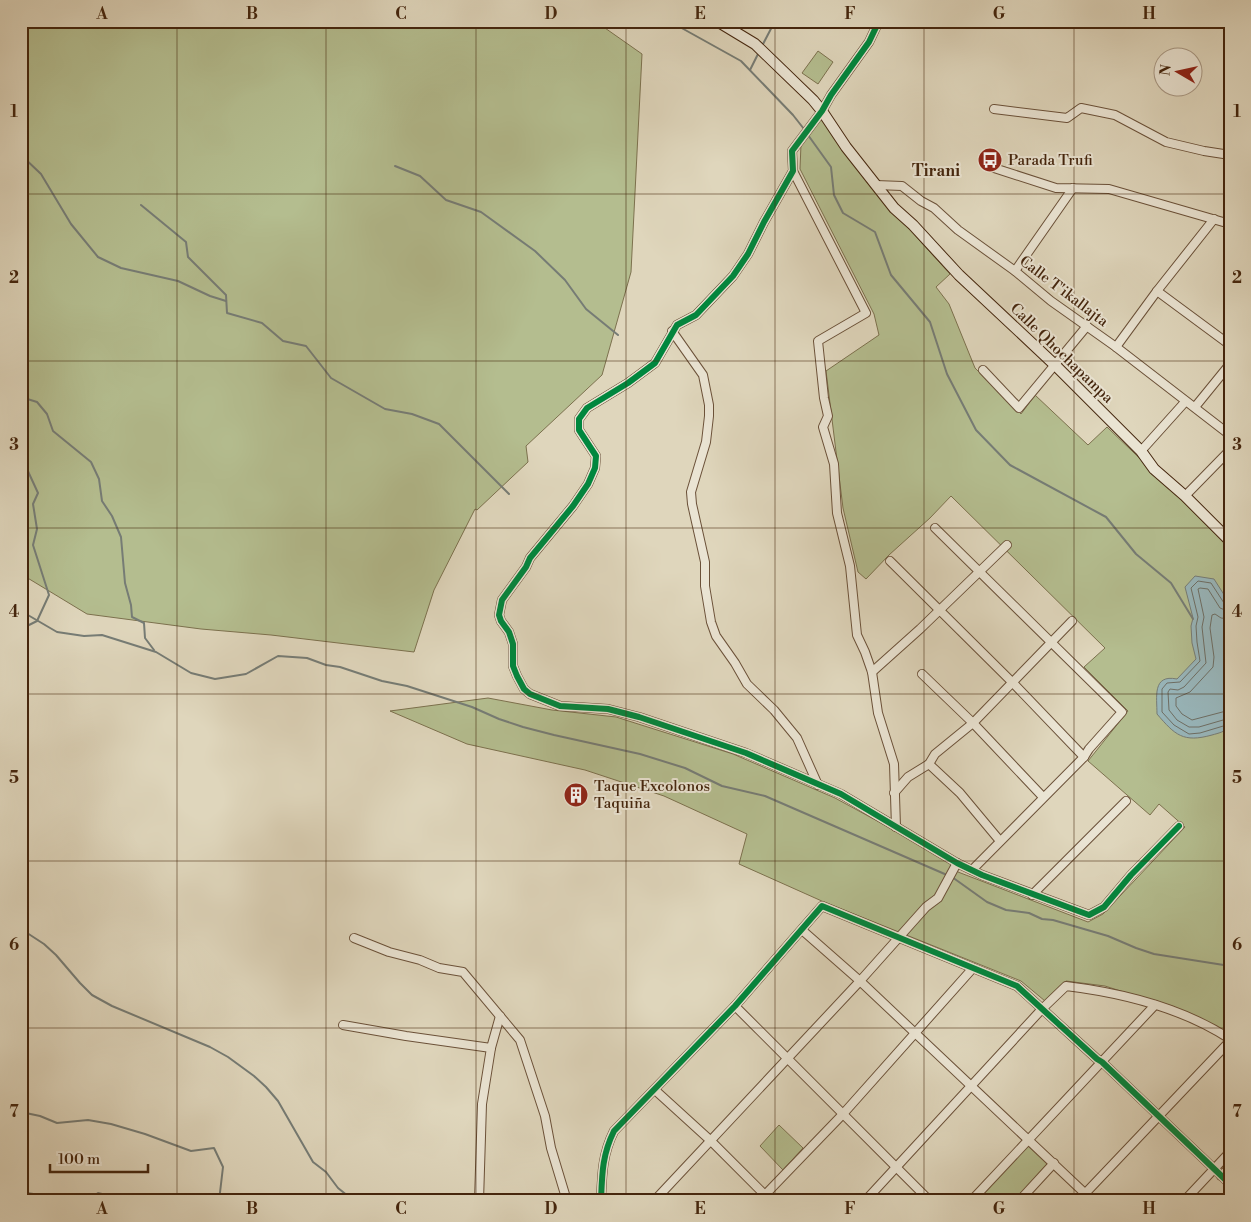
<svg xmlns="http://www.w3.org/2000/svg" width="1251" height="1222" viewBox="0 0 1251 1222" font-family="'Libre Bodoni',serif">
	<rect width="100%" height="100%" fill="#dfd6bc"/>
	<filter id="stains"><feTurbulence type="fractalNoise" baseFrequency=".004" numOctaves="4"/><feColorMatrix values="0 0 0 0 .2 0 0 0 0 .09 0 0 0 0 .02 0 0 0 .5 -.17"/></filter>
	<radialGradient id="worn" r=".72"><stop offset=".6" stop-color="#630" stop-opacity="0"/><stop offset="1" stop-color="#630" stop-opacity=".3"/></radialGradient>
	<g fill="#b4bd8f" stroke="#7c714e">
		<path d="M21,21H595L642,54L631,272L602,375L526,446L528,462L477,510L475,509L434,590L414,652L271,635L201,629L87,614L21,574Z"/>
		<path d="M818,51L833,62L818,84L802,73Z"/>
		<path d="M823,116L847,155L869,185L950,274L936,287L949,304L975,368L1021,414L1035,395L1088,445L1107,427L1230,545V1035L1186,1012L1105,986L1066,981L1045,1001L1021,981L824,902L739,864L747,834L664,796L585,770L467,744L390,711L488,698L552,710L616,717L733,754L835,798L949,860L958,872L1088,922L1103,914L1185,827L1159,804L1150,815L1088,761L1128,711L1084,667L1105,648L951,496L930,518L889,555L866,579L858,572L843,508L826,371L879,335L874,314L800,169L801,144Z"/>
		<path d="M779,1125L803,1148L783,1170L760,1146Z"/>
		<path d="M1026,1146L1031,1147L1050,1165L1016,1201H974Z"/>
	</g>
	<path fill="#98b6bb" stroke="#767c75" d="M1195,576L1214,579L1230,604V727C1224,732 1219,733 1212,735C1183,743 1175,735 1157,714C1157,697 1152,674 1177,679L1196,659L1192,643L1191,626L1193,618L1185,587Z"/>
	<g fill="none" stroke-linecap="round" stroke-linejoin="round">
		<g stroke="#6e6e64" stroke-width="1">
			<path d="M1230,606L1224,603L1211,583L1198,581L1191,588L1198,617L1196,626L1197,642L1200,661L1180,682L1167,683L1162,689V712L1174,725L1189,734L1200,733L1230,724"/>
			<path d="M1230,612L1220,608L1208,589L1200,588L1198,589L1204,617L1202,627L1206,663L1184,687L1178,690L1170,689L1168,692L1169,710L1177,720L1189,727H1199L1230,718"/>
			<path d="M1230,619L1221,618L1215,614L1212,615L1210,628L1214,657L1213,667L1190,692L1176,698V706L1182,714L1192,720L1230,710"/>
		</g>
		<g stroke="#767c75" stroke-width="2">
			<path d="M669,21L741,61L793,115L804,129"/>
			<path d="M762,46L775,21"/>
			<path d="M750,70L759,52"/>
			<path d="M808,135L831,167L834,195L843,213L875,232L891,275L930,322L947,374L976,430L1010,465L1106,517L1136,554L1171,583L1193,619"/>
			<path d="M21,155L41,174L71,224L98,257L121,268L178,281L210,296L226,301"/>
			<path d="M395,166L420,176L446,200L481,212L535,251L565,280L586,309L618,335"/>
			<path d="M141,205L186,242L188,257L226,295L227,313L262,323L283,341L306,346L331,378L385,409L412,414L439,424L509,494"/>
			<path d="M21,374L27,361"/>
			<path d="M21,397L37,402L47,414L53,431L91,462L99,479L102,501L112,516L121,537L125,583L131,605L132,617L144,623L145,638L154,650"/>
			<path d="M21,456L38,493L33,504L37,529L33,545L49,595L37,621L21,629"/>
			<path d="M21,611L57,632L84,636L102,635L156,652L191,673L215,679L246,674L278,656L307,658L326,665L340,667L382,681L407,686L472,707L499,719L523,727L554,735L640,754L685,768L722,786L765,796L947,875"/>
			<path d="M952,877L987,902L1006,910L1029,913L1042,919L1053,920L1108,936L1136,948L1154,954L1230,966"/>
			<path d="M21,929L44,944L56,955L80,983L92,995L112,1006L210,1047L228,1057L254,1076L266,1087L278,1101L313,1162L326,1172L338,1188L353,1200"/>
			<path d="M21,1112L40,1116L57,1123L88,1120L111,1124L145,1134L191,1151L214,1148L223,1167L219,1201"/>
			<path d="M21,1192L77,1201"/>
			<path d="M87,1201L98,1193L131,1201"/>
			<path d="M132,1201L145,1195L163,1198L178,1194L191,1201"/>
		</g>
		<defs>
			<g id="street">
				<path d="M879,21L869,42L831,95L822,111L792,151L793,171L764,222L748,254L733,276L696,315L677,325L655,363L628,383L587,408L579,419V430L596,456L595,468L588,484L573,506L530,558L526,567L502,600L499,615L501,621L509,632L513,644V666L517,676L524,689L530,694L560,706L608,709L639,717L746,753L841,794L957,863L982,875L1089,915L1104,907L1131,875L1179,826"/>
				<path d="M1225,21L1230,25"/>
				<path d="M994,109L1067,118L1081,108L1115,115L1166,142L1204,151L1230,155"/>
				<path d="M994,168L1056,188L1109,189L1230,224"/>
				<path d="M793,171L866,313L818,341L824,398L828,416L823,427L834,464L837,513L850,566L857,635L865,652L872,672L878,713L894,764L896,827"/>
				<path d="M876,185L902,186L921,201L934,208L958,230L1015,271L1051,301L1116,347L1230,435"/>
				<path d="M1015,271L1073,188"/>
				<path d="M1157,291L1230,345"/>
				<path d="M672,331L703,375L709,405V416L706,442L691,492L692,504L705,562V586L711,622L716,636L735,663L747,684L774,710L797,738L818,785"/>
				<path d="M1116,347L1157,291L1214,219"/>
				<path d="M983,370L1019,408L1087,326"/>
				<path d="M1195,407L1230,364"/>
				<path d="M1141,451L1185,402"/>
				<path d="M1185,496L1230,450"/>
				<path d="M935,528L1122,712L1089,749L1084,757L972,870"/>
				<path d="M890,561L1013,683L1084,757"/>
				<path d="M872,672L920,629L1007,545"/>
				<path d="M922,674L973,723L1043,797"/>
				<path d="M929,764L960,793L1000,841"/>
				<path d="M894,793L908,777L929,764L935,754L973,723L1072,621"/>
				<path d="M1032,895L1126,801"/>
				<path d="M802,930L860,981L1093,1201"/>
				<path d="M354,938L389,952L420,960L439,968L463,972L520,1040L545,1116L551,1148L567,1201"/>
				<path d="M735,1006L930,1201"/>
				<path d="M343,1025L406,1036L491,1048"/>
				<path d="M655,1090L711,1141L771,1201"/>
				<path d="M1221,1176L1230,1167"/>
				<path d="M479,1201L482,1104L491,1048L500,1016"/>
				<path d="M601,1201C602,1175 602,1155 614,1131L735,1006L822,906L1017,986L1097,1059L1102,1062L1230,1184"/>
				<path d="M654,1201L860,981L926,907L938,898L957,863"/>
				<path d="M759,1201L843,1114L973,968"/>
				<path d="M865,1201L1042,1009L1066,986C1123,993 1181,1007 1230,1039"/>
				<path d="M971,1201L1155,1005"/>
				<path d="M1019,1201L1054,1163"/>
				<path d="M1078,1201L1230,1041"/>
				<path d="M1184,1201L1230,1152"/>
			</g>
			<path id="secondary" d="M717,21L755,44L813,100L822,111L846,147L894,208L913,225L959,275L1056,366L1141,451L1154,469L1185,496L1230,541"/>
		</defs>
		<use href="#street" stroke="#6b5139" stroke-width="10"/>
		<use href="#secondary" stroke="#44250d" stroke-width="12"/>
		<use href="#street" stroke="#eae4d3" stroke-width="8"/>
		<use href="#secondary" stroke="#eae4d3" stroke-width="10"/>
		<defs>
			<g id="cycleway">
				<path d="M879,21L869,42L831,95L822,111L792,151L793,171L764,222L748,254L733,276L696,315L677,325L655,363L628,383L587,408L579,419V430L596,456L595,468L588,484L573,506L530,558L526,567L502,600L499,615L501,621L509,632L513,644V666L517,676L524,689L530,694L560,706L608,709L639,717L746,753L841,794L957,863L982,875L1089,915L1104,907L1131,875L1179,826"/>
				<path d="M601,1201C602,1175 602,1155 614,1131L735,1006L822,906L1017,986L1097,1059L1102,1062L1230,1184"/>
			</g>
		</defs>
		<use href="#cycleway" stroke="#eae4d3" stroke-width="9"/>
		<use href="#cycleway" stroke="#00873e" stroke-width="6"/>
	</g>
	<path fill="none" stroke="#44250d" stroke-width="1" stroke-opacity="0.55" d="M177,21V1201M326,21V1201M476,21V1201M626,21V1201M775,21V1201M924,21V1201M1074,21V1201M21,194H1230M21,361H1230M21,528H1230M21,694H1230M21,861H1230M21,1028H1230"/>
	<defs>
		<symbol id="bus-disc" viewBox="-11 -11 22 22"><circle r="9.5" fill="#8f2418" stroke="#eae4d3"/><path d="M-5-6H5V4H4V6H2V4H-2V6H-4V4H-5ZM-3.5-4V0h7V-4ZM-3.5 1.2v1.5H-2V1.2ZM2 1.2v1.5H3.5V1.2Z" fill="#fff"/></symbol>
		<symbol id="building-disc" viewBox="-11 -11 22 22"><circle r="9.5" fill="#8f2418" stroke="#eae4d3"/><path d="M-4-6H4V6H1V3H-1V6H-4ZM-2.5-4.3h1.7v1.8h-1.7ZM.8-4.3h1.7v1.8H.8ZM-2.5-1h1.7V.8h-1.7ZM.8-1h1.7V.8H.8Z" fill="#fff"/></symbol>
	</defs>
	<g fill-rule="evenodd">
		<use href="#bus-disc" x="976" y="146" width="28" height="28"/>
		<use href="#building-disc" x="562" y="781" width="28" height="28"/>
	</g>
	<g text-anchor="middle" stroke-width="4" stroke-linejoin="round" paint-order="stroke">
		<g font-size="15" fill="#44250d" stroke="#eae4d3" text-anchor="start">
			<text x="1008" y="165">Parada Trufi</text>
			<text x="594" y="791">Taque Excolonos<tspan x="594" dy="17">Taquiña</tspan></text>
		</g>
		<g font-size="15" fill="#44250d" stroke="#eae4d3">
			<text transform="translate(1064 291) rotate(37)" y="5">Calle T'ikallajta</text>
			<text transform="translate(1062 353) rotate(44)" y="5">Calle Qhochapampa</text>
		</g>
		<g font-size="16" font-weight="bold" fill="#44250d" stroke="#eae4d3">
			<text x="936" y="176">Tirani</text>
		</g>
	</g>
	<rect width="1251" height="1222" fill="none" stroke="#dfd6bc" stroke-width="55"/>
	<g transform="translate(1178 72) rotate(279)"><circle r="24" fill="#eae4d3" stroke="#a89884"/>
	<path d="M0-4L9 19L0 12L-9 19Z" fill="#8f2418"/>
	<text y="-8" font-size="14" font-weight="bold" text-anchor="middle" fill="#44250d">N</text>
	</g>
	<path d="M50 1164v8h98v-8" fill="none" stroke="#44250d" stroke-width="2.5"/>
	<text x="58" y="1164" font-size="15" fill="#44250d" stroke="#eae4d3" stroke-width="4" paint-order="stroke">100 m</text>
	<rect x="28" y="28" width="1196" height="1166" fill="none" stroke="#44250d" stroke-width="2"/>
	<g font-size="16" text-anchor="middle" font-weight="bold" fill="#44250d">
		<text x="102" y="19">A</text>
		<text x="252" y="19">B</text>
		<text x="401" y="19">C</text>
		<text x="551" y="19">D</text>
		<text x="700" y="19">E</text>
		<text x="850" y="19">F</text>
		<text x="999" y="19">G</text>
		<text x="1149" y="19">H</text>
		<text x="14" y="117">1</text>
		<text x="1237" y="117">1</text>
		<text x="14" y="283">2</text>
		<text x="1237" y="283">2</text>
		<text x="14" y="450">3</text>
		<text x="1237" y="450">3</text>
		<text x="14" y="617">4</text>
		<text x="1237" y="617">4</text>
		<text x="14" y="783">5</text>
		<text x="1237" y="783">5</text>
		<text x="14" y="950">6</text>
		<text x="1237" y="950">6</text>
		<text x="14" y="1117">7</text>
		<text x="1237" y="1117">7</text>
		<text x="102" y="1214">A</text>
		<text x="252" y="1214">B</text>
		<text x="401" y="1214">C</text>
		<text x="551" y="1214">D</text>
		<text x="700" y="1214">E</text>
		<text x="850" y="1214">F</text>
		<text x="999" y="1214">G</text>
		<text x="1149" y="1214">H</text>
	</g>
	<rect width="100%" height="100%" filter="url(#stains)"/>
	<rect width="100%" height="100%" fill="url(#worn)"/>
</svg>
